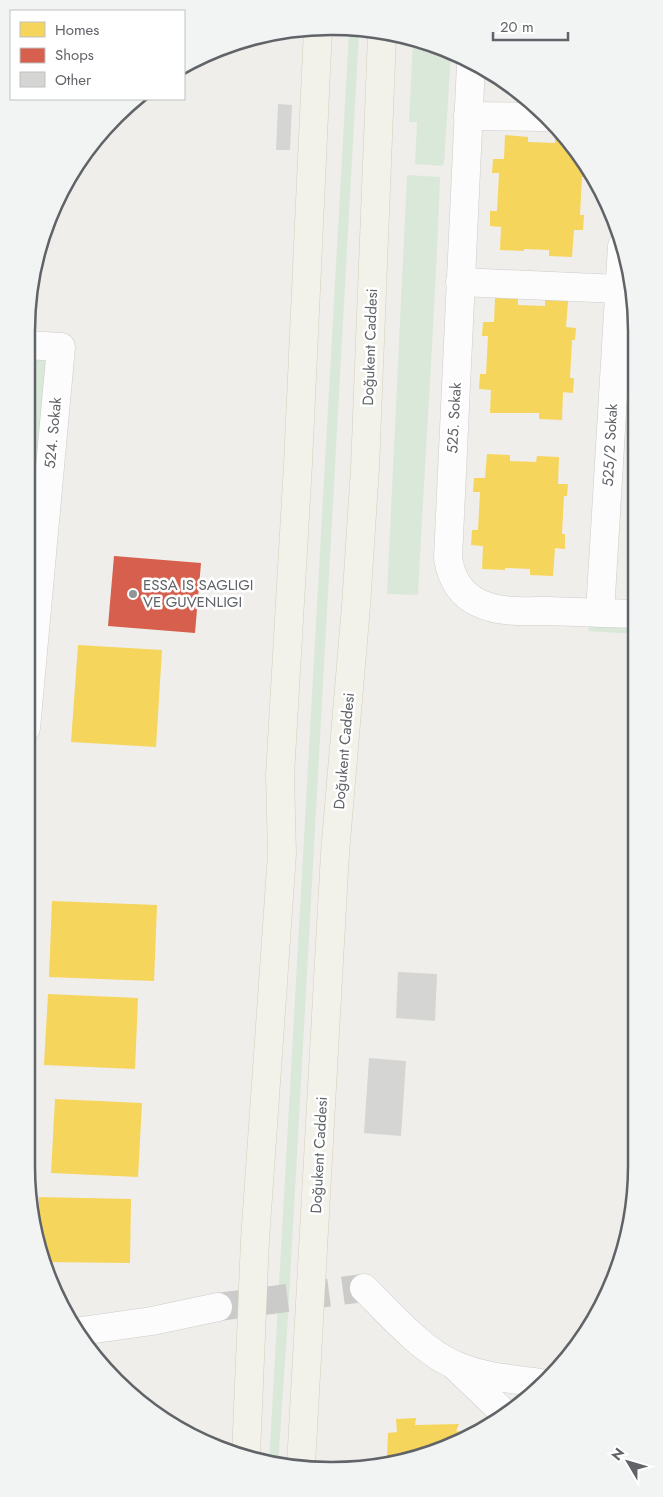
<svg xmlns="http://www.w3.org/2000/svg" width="663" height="1497" viewBox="0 0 663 1497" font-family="Jost,sans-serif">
	<rect width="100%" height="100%" fill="#efeeea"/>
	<g fill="#dae8d9">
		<path d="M349,32L359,33L288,1317L278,1465L269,1464Z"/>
		<path d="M413,40L430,43L451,54L444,164L441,166L415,164L417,122H409Z"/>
		<path d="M407,175L440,177C435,317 425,456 418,595L387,594Z"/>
		<path d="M26,345L61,347L26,728Z"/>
		<path d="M635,575V634L588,631L589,624L632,622Z"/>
	</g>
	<g fill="#f6d55c">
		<path d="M505,135L528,137V142L555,143V137L566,138L577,152L576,165H585L586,168V177H582L580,215H584L583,230H574L572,257L549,256V250L524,249V251L500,250L501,227L490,226V211H497L499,173H492L493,159H504Z"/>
		<path d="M495,298L518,299V305L545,306V300L568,301L566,327L576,328L575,340H572L570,378H574L573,393L563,392L562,420L539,419V413H490L491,390L479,389L480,374H486L488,336H482L483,322H494Z"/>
		<path d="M487,454L510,455V461L536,462L537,456L559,457L558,484H568L567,496H564L562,534H565V549L555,548L553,576L530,575V569L505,568V570L482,569L483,546L471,545L472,530H478L480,492H473L474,478H485Z"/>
		<path d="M78,645L162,650L156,747L71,742Z"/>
		<path d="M52,901L157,905L154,981L49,977Z"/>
		<path d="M48,994L138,998L135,1069L44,1065Z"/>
		<path d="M55,1099L142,1103L138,1177L51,1173Z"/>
		<path d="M39,1197L131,1199L130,1263L42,1262L38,1239Z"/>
		<path d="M416,1418L415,1425L459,1424L456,1431L477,1433L400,1461L387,1458L388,1433L397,1432L396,1419Z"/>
	</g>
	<path fill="#d6604d" d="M114,556L201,563L195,633L108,626Z"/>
	<g fill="#d5d5d3">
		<path d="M278,104L292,105L290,150H276Z"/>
		<path d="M398,972L437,974L435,1021L396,1018Z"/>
		<path d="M369,1058L406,1061L401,1136L364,1133Z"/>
	</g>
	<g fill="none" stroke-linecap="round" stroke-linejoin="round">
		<path stroke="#cbcbc9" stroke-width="28" stroke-dasharray="28 14" stroke-linecap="butt" d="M218,1307L364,1288"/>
		<defs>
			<g id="minor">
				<path d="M471,64L448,558C451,577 459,594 479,603C499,613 525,611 547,611C576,612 606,613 635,614"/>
				<path d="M468,116L545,117"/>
				<path d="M460,282L619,289"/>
				<path d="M600,613L622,246"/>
				<path d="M26,728L61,347L26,345"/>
				<path d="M364,1288C388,1312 423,1352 455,1365C482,1377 512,1379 541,1383"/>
				<path d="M81,1331L152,1321L218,1307"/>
				<path d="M456,1367L504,1413"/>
			</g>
			<g id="major">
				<path d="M246,1455L255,1240L282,854L280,775L298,464L318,28"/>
				<path d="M301,1465L335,853L356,606L365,468L382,36"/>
			</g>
		</defs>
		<use href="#minor" stroke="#cccccb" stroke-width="29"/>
		<use href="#major" stroke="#d4cebb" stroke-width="29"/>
		<use href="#minor" stroke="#fdfcfc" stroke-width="28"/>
		<use href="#major" stroke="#f2f2eb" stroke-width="28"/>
	</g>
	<circle fill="#929495" stroke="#fff" stroke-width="2" cx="133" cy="594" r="5"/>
	<g text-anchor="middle" stroke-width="5" stroke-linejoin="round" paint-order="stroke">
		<g font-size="15" fill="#606367" stroke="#fff">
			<text transform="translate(370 347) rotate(-88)" y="5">Doğukent Caddesi</text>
			<text transform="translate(454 418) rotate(-87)" y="5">525. Sokak</text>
			<text transform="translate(53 433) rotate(-85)" y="5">524. Sokak</text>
			<text transform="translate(610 445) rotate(-87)" y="5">525/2 Sokak</text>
			<text transform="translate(344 751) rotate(-85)" y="5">Doğukent Caddesi</text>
			<text transform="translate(319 1155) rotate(-87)" y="5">Doğukent Caddesi</text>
		</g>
		<g font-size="15" fill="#606367" stroke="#fff" text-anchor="start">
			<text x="143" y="590">ESSA IS SAGLIGI<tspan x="143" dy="17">VE GUVENLIGI</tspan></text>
		</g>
	</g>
	<path d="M0 0H663V1497H0ZM331 35H332A296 296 0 0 1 628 331V1166A296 296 0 0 1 332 1462H331A296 296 0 0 1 35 1166V331A296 296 0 0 1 331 35Z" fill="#f2f3f3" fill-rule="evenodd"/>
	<path fill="none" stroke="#606367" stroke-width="2.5" d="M331 35H332A296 296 0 0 1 628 331V1166A296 296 0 0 1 332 1462H331A296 296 0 0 1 35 1166V331A296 296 0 0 1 331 35Z"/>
	<rect x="10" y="10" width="175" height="90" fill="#ffffff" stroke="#bfc1c2"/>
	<rect x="20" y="22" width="25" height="15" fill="#f6d55c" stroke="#bfc1c2"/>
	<text x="55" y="35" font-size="15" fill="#606367">Homes</text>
	<rect x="20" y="48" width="25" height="15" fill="#d6604d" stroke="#bfc1c2"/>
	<text x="55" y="60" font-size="15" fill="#606367">Shops</text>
	<rect x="20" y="72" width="25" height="15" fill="#d5d5d3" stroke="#bfc1c2"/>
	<text x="55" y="85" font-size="15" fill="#606367">Other</text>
	<g transform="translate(628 1462) rotate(308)" stroke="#ffffff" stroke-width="4" paint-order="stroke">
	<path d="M0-4L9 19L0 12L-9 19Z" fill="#606367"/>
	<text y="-8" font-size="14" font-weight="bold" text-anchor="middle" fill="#606367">N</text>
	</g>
	<path d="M493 32v8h75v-8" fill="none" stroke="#606367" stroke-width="2.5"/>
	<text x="500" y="32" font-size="15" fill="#606367" stroke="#ffffff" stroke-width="4" paint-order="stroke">20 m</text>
</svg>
